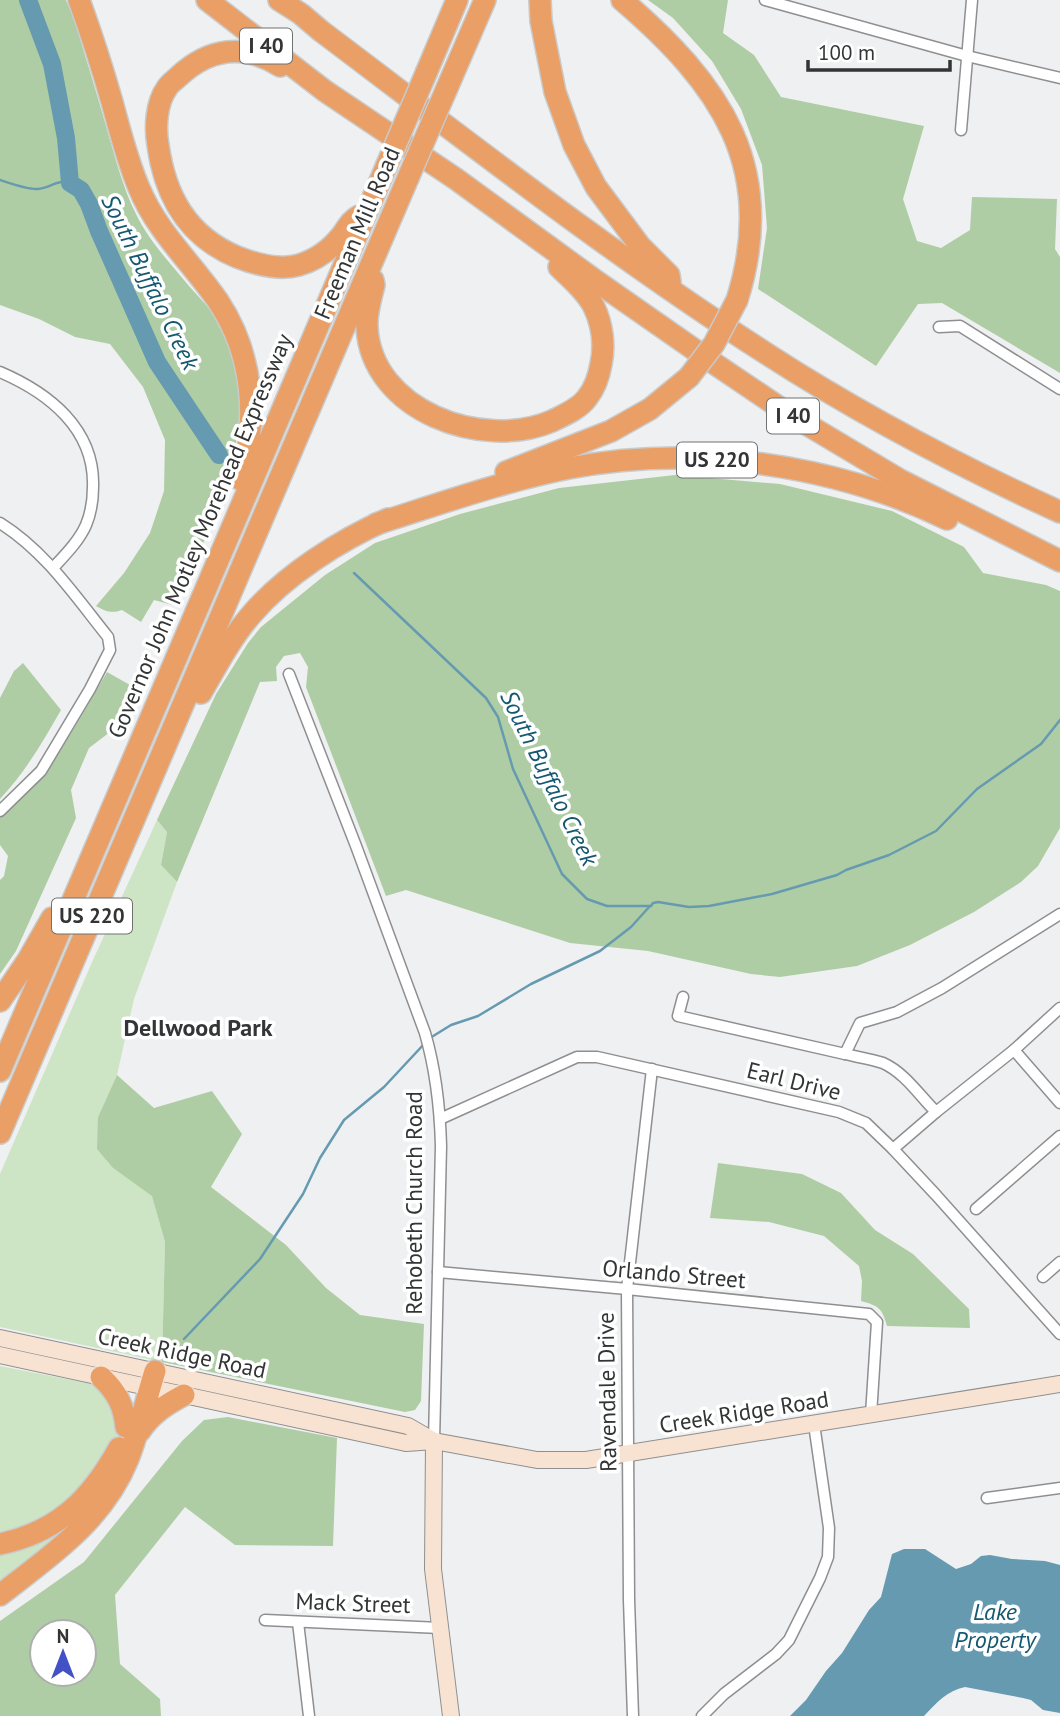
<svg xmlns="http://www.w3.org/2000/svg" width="1060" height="1716" viewBox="0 0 1060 1716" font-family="'PT Sans',sans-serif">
	<rect width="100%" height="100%" fill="#eff0f1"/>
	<g fill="#cde4c5">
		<path d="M157,820L167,832L161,865L177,882L134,999L117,1075L98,1117L113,1168L152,1195L165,1242L162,1362L0,1327V1174L93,960Z"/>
		<path d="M0,1366L92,1384L104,1390L119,1425L117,1436L100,1469L62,1509L0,1538Z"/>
		<path d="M92,1509L0,1588V1552Z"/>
	</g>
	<g fill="#afcda4" fill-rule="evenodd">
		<path d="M0,0H66L73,16C85,55 97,94 108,133C116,160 123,188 136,214C149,241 170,263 189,286C196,294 204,302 210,310C275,413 217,507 176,606L154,600L141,622L122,610C111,614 105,611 96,606L124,573L150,533L164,491L165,440L143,387L110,344L75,337L39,319L0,305Z"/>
		<path d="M648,0H728L723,33L754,55L781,97L924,126L903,199L917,241L941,248L970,230L972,197L1057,199L1055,249L1060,257V373L942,303L918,304L876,366L758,289L767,228L762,165L741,109L712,61L673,18Z"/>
		<path d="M675,475L780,484L892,511L964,547L983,573L1046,585L1060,591V828L1038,866L1021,882L974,912L910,945L857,966L780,977L751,974L648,951L570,943L406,890L386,896L306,687L308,667L300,653L284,656L276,667L277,681L260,682L177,882L161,865L167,832L157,820L216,694L248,643L261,627L325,575L375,543L460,514L559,488Z"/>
		<path d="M23,663L61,710C42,743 26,771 0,799V698L14,671Z"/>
		<path d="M107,672L130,685L110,732L89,748L71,790L76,818L16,951L0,974V880L4,876L8,856L0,845V817C49,780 76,724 107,672Z"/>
		<path d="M117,1075L154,1108L212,1091L242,1134L211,1187L286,1245L326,1288L360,1315L424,1324L421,1401L415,1410L405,1412L162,1362L165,1242L152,1196L113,1168L97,1149L98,1117Z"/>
		<path d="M718,1163L802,1174L841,1193L875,1230L913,1254L969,1309L970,1328L887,1326C882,1308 879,1306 861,1301L862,1281L859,1266L824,1236L769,1222L710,1218Z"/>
		<path d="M228,1417L337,1438L333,1546L235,1545L185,1507L115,1595L120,1664L160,1699L161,1716H0V1621L84,1562L182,1441L204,1420ZM42,1632H84V1674H42Z"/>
	</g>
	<path fill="#669ab1" d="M904,1549H925L956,1569L971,1564L981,1556L990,1555L1012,1559L1045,1561L1060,1565V1713L1043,1710L1031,1700L1023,1698L965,1687C947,1691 937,1702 924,1716H790L806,1700L826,1671L842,1653L869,1610L881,1597L892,1554Z"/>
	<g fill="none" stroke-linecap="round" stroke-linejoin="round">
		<g stroke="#669ab1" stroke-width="2.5">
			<path d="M0,180C9,183 29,190 38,189C50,188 58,179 70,183"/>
			<path d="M354,573L486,698L498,717L513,769L562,874L587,899L607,906H651L653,903L658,902L689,907L709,906L772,894L837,875L846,870L889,855L936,831L977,789L1041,744L1060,720"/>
			<path d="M430,1038L451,1025L478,1016L531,984L600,951L631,927L650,906"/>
			<path d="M184,1339L260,1259L303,1194L320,1158L344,1120L384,1087L425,1043"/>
		</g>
		<path stroke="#669ab1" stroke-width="18" d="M28,0L52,64L66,138L70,183L81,190L89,204L99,231L157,362L219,455"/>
		<defs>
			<g id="street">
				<path d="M765,0L967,56L1060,78"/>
				<path d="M961,130L972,0"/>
				<path d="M939,327L960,326L1060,389"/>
				<path d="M0,372C49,393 95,429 93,487C93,500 91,513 86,525C79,541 65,555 53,568"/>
				<path d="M0,523C45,551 75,596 108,637L110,650L90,689L41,771L0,811"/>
				<path d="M289,674L356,846L425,1033C436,1071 440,1108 441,1146L434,1441"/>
				<path d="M1060,914L942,988L897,1012L860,1023L845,1054C857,1057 871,1059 883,1063C905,1073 919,1095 936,1112L1014,1050L1060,1008"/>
				<path d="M683,997L678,1016L845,1054"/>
				<path d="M1014,1050L1060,1103"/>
				<path d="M440,1119L577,1057H597L839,1112L866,1123L893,1149L936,1195L1060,1334"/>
				<path d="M893,1149L936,1112"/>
				<path d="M976,1209L1060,1136"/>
				<path d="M438,1272L627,1289L869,1314L877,1322L871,1415"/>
				<path d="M1043,1277L1060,1262"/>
				<path d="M987,1498L1060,1488"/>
				<path d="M265,1620L440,1628"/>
				<path d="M298,1622L309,1716"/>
				<path d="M633,1716L629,1600L627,1289L652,1069"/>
				<path d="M702,1716L724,1694L776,1654L789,1640L820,1578L828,1557L829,1528L814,1424"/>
			</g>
			<g id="secondary">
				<path d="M0,1338L408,1426L434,1441"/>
				<path d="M0,1355L406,1443L434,1441L537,1460H586L1060,1384"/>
				<path d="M434,1441L433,1569L451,1716"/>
			</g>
			<g id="highway">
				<path d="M79,0C91,33 102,67 112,102C120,131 127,160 139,188C157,232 192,263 218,301C254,355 258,420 241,480"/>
				<path d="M207,0L325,91L456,179L596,281L715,364L786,412L900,480L1060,561"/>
				<path d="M279,0L301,14L321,31C467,141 612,255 767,354C860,414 959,466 1060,512"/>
				<path d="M540,0L541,21L555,92L574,145L596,187L640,246L669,275L670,282"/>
				<path d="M622,0C720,84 779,167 737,300"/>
				<path d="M280,66C244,43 209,48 178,77C175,80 169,84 167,88C156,103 155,128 158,145C165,196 187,236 237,257C255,264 278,271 299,265C316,260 331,249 342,235C348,227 350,221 359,216"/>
				<path d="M427,71L457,0"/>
				<path d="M447,88L485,0"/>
				<path d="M373,280L374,285C371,298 366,313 367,327C371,411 483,451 552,421C564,415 579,409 587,398C595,388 599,376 601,364C605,345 602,324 594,307C586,291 571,279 559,267"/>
				<path d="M506,472L611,431L650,409L689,377"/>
				<path d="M376,524C439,504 504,481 569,468C693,444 834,464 947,519"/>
				<path d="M201,693C216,667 231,638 251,615C285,575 340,540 388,519"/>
				<path d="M0,1001L28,960L52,918"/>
				<path d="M0,1071L386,167"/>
				<path d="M0,1133L408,178"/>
				<path d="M101,1377C117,1392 124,1406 126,1427"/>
				<path d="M140,1431C151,1414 167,1404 184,1395"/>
				<path d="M0,1544C58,1532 91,1499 119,1448"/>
				<path d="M0,1595C50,1556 103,1521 128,1459C139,1431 146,1400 155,1371"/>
			</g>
		</defs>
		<use href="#street" stroke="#8f8f91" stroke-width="13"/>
		<use href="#secondary" stroke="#8f8f91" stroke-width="18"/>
		<use href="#highway" stroke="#cacaca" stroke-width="24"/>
		<use href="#street" stroke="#fff" stroke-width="10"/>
		<use href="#secondary" stroke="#f8e2d1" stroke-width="16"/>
		<use href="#highway" stroke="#e99f65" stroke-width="21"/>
		<defs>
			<g id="highway-bridge">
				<path d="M386,167L427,71"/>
				<path d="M408,178L447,88"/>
				<path d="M689,377L714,344L737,300"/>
			</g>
		</defs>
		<use href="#highway-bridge" stroke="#cacaca" stroke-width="24" stroke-linecap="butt"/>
		<use href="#highway-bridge" stroke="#e99f65" stroke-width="21"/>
	</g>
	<g text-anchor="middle" stroke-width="7" stroke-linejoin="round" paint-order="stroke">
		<g fill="#fff" stroke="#707171" stroke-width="2">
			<rect x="240" y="28.5" width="52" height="35" rx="5"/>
			<rect x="767" y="398.5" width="52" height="35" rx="5"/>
			<rect x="677" y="442.5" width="80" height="35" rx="5"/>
			<rect x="52" y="898.5" width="80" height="35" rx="5"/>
		</g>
		<g font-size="21" font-weight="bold" fill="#333434">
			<text x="266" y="53">I 40</text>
			<text x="793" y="423">I 40</text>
			<text x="717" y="467">US 220</text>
			<text x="92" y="923">US 220</text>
		</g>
		<g font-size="23" fill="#333434" stroke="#fff">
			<text transform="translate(357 233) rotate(-67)" y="8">Freeman Mill Road</text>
			<text transform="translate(200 536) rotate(-67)" y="8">Governor John Motley Morehead Expressway</text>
			<text transform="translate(794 1081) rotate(14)" y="8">Earl Drive</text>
			<text transform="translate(414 1203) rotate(-90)" y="8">Rehobeth Church Road</text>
			<text transform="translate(674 1274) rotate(5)" y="8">Orlando Street</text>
			<text transform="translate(182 1353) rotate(12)" y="8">Creek Ridge Road</text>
			<text transform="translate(607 1392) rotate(-91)" y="8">Ravendale Drive</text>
			<text transform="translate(744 1412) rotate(-9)" y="8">Creek Ridge Road</text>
			<text transform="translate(353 1603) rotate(2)" y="8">Mack Street</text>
		</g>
		<g font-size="24" font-style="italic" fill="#145871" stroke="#fff">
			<text transform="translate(150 282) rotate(64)" y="8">South Buffalo Creek</text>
			<text transform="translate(549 778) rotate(64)" y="8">South Buffalo Creek</text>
			<text x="995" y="1620">Lake<tspan x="995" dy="28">Property</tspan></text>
		</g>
		<g font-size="24" font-weight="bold" fill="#343536" stroke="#fff">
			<text x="198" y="1036">Dellwood Park</text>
		</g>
	</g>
	<g transform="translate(63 1653)"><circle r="33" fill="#ffffff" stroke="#adaeae" stroke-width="2"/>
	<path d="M0-5L12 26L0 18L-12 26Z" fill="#4252c6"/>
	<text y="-10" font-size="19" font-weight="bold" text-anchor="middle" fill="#333434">N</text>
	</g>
	<path d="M808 60v10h142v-10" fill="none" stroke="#333434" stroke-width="3.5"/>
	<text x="818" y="60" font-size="21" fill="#333434" stroke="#ffffff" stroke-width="5" paint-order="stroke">100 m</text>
</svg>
